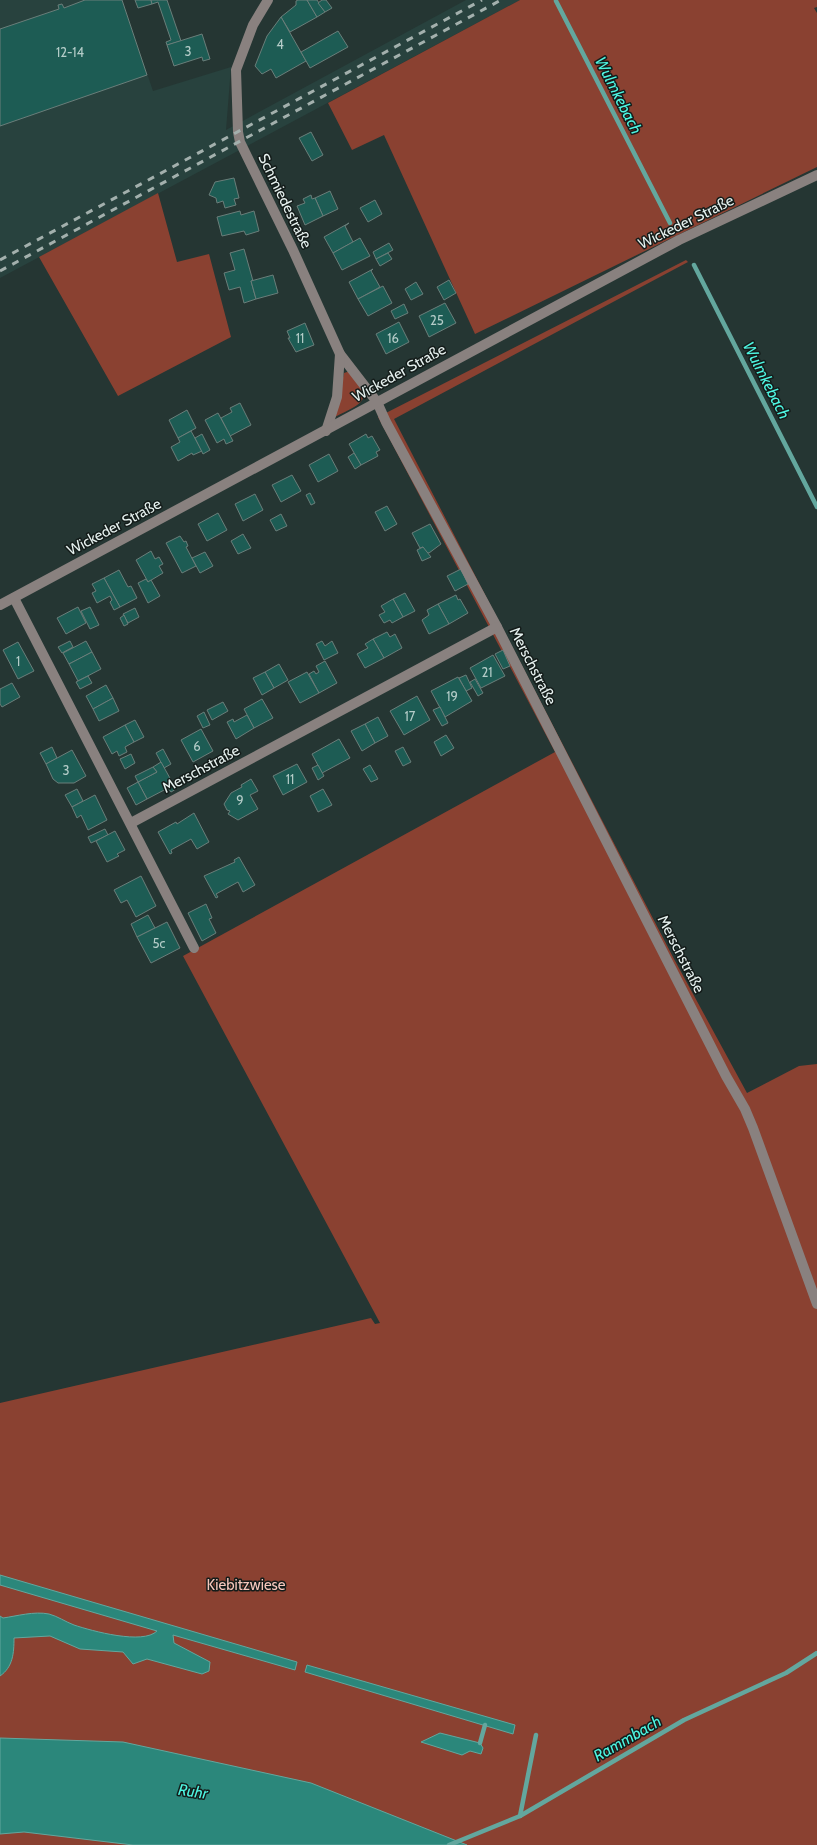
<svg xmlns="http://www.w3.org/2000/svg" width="817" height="1845" viewBox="0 0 817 1845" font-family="Cabin,sans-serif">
	<rect width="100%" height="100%" fill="#253633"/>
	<path fill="#28423e" d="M0,0H122L153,91L231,67L226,130L466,0H520L0,278Z"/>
	<g fill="#8a4131">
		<path d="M520,0H817V7L814,8L817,13V167L475,334L384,135L352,150L328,103Z"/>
		<path d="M158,193L177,262L209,254L231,337L118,396L39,257Z"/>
		<path d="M686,260L688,262L394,419L674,959L747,1093L799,1066L817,1064V1845H0V1403L371,1318L375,1324L380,1323L183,956L555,752L378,417Z"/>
		<path d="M350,371C374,401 364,402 335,417L344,373Z"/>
	</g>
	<g fill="#2b877b" stroke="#63a79e">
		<path d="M0,1575L297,1662L295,1670L173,1635L174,1643L210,1662L209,1671L202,1674L147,1659L133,1664L123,1652L80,1649L50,1636L14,1638C14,1653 13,1667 0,1676V1616L3,1618C17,1616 34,1611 49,1614C57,1616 66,1622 74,1625C92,1631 143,1645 157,1631L0,1585Z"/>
		<path d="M307,1665L515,1725L513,1734L305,1672Z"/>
		<path d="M440,1733L480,1743L483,1748L481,1754L470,1751L462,1755L421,1742Z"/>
		<path d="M0,1738L123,1742L311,1783L467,1845H133L24,1832L0,1834Z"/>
	</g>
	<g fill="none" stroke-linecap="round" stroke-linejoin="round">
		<g stroke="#63a79e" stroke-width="4.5">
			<path d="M556,1L670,223"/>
			<path d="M694,265L817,507"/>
			<path d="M480,1743L485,1725"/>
			<path d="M520,1816L536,1735"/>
			<path d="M449,1845L520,1816L684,1720L786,1673L817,1653"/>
		</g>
	</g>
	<g fill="#1d5c54" stroke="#6a7e7a">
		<path d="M85,0H122L147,75L0,126V29L59,9L58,5L62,4L64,8Z"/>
		<path d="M135,0H151L152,4L138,8Z"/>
		<path d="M151,0H167L181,41L167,45L166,42L171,40L158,2L152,4Z"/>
		<path d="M298,0H307L317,17L290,32L281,17L296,5V1Z"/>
		<path d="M307,0H317L325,12L317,17Z"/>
		<path d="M322,0H326L332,8L325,12L318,3Z"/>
		<path d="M281,17L306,61L276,78L271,69L262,74L255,66L267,36Z"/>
		<path d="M338,31L348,47L310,68L301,52Z"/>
		<path d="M202,34L210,59L203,61L202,57L174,66L167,45Z"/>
		<path d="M311,132L323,155L312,161L299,138Z"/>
		<path d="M234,178L239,198L234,199L236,205L225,208L223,201L217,203L216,198L209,195L215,182Z"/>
		<path d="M330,191L338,209L323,216L315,198Z"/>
		<path d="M311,195L312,199L315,198L323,216L305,225L297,206L305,203L303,199Z"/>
		<path d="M375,200L382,214L368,222L360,208Z"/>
		<path d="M240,211L241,215L254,211L259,231L246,235L244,231L222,236L217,217Z"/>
		<path d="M349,223L345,226L353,242L333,253L324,237Z"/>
		<path d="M360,238L370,256L342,270L333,253Z"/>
		<path d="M389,243L393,250L376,259L373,252Z"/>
		<path d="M244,249L253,281H251L256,299L244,303L240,287L229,290L224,273L235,270L230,253Z"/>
		<path d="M388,253L392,259L380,266L376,259Z"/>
		<path d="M373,269L371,271L380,287L358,299L349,282Z"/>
		<path d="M273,275L278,293L256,299L251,281Z"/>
		<path d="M449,280L456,293L444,300L437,287Z"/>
		<path d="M416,282L423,294L411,300L405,289Z"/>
		<path d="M383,286L392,303L368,316L358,299Z"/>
		<path d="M445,303L456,323L429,337L419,316Z"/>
		<path d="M404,304L408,313L395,319L391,311Z"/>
		<path d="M399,322L409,342L386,354L376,334Z"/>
		<path d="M305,323L314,345L296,352L288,338H290L287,331Z"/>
		<path d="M240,403L251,425L230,436L221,418L232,412L230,408Z"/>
		<path d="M187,410L196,428L178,438L169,420Z"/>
		<path d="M218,413L233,441L226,444L224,439L217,443L205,420Z"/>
		<path d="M191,431L202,451L193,455L192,453L178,461L171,447L180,442L178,438Z"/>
		<path d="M202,434L210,450L203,454L195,438Z"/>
		<path d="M366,434L368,438L372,436L380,450L376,452L378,456L361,465L349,444Z"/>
		<path d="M354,453L361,465L355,469L348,457Z"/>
		<path d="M329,454L338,471L318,482L309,465Z"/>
		<path d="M292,475L301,491L281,502L272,485Z"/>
		<path d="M310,493L315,503L311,505L306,495Z"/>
		<path d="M255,494L263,510L243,521L235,504Z"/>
		<path d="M387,506L397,524L385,531L375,512Z"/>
		<path d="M218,513L227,530L207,541L198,524Z"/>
		<path d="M281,514L287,526L276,531L270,520Z"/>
		<path d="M430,524L441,544L429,553L426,552L423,547L420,548L412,533Z"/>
		<path d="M243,534L251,548L238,554L231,541Z"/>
		<path d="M180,536L184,542L186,541L188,546L186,547L196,566L182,573L166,543Z"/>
		<path d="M423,547L431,557L422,561L417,550Z"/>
		<path d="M151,551L155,559L159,557L163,564L159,566L163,573L148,582L136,560Z"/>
		<path d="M205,552L213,566L200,573L192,558Z"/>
		<path d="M461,569L468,584L455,591L447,576Z"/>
		<path d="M119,570L128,587L131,586L137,598L120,607L104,578Z"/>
		<path d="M104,578L120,607L114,610L110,602L112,600L110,596L97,603L92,593L96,591L92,584Z"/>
		<path d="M146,579L148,582L151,580L160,596L148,603L138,583Z"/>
		<path d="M405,593L415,611L403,617L393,599Z"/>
		<path d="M456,595L458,600L460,599L468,613L449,624L438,604Z"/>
		<path d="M393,599L403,617L392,623L390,620L384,623L379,615L385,612L381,606Z"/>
		<path d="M438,604L449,624L429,634L422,620L429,615L427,610Z"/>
		<path d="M78,607L86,623L66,634L57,618Z"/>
		<path d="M90,607L99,625L90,629L81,611Z"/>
		<path d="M135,608L139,617L128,623L123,614Z"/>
		<path d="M124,615L128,624L124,626L120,618Z"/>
		<path d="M387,632L390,637L395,634L402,648L384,658L373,639Z"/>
		<path d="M373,639L384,658L365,668L357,654L368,648L365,644Z"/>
		<path d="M70,641L73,647L62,653L58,647Z"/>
		<path d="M86,641L92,652L69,664L63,653Z"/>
		<path d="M322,641L325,646L332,641L338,653L324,660L316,644Z"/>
		<path d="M18,642L34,671L18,679L3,650Z"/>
		<path d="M503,650L510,666L503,669L495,654Z"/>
		<path d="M92,652L101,669L78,681L69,664Z"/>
		<path d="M493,655L505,676L481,688L470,668Z"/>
		<path d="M325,661L337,683L319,693L309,674L314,671L316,674L319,672L316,666Z"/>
		<path d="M279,664L288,680L274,688L265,672Z"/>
		<path d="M265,672L274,688L262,695L253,678Z"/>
		<path d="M307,672L319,693L300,703L288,682Z"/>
		<path d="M466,675L472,688L466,691L459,678Z"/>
		<path d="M88,676L92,683L80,689L76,682Z"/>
		<path d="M458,677L472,701L445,717L431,691Z"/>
		<path d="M475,679L483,693L478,696L470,682Z"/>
		<path d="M12,683L20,697L2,707L0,704V689Z"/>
		<path d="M106,685L113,698L93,709L86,696Z"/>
		<path d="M417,696L430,720L404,735L390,711Z"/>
		<path d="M113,698L119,711L99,721L93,709Z"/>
		<path d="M262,699L273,718L254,728L244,709Z"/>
		<path d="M223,702L228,711L212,720L207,710Z"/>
		<path d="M440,707L448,723L442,726L433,710Z"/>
		<path d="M204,712L210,725L203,728L197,716Z"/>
		<path d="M247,715L254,728L236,739L227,722L233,719L234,722Z"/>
		<path d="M378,717L388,736L375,743L365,724Z"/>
		<path d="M135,720L144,737L134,742L125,725Z"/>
		<path d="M365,724L375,743L362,751L351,731Z"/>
		<path d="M125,725L134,742L125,747L127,752L119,756L117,751L112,754L103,737Z"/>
		<path d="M201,729L213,751L193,762L181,740Z"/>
		<path d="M446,735L454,748L441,756L434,742Z"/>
		<path d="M339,739L350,758L322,773L312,754Z"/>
		<path d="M52,747L57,758L46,764L40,753Z"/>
		<path d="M403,747L411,762L403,766L395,751Z"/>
		<path d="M163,749L171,764L164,768L156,753Z"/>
		<path d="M72,750L86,776L74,783H58L53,779L46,764Z"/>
		<path d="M131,754L135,763L125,769L120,759Z"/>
		<path d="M161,762L176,789L171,792L168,788L147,799L138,782L157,772L153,767Z"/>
		<path d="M297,764L307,782L283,795L273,776Z"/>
		<path d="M318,765L324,776L318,780L312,768Z"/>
		<path d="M370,765L378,779L371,782L363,769Z"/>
		<path d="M153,767L157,772L138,782L135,776Z"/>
		<path d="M251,779L258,791L250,795L258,809L238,820L228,814L230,811L227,810L224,804L231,793L242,787L241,785Z"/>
		<path d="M138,782L147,799L136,805L127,788Z"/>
		<path d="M77,789L83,801L72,807L65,795Z"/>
		<path d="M323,789L332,805L318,812L310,796Z"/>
		<path d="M95,795L107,820L88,830L81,815L77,818L72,807Z"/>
		<path d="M194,813L209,842L197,849L191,839L171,850L172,853L170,854L158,832L176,822L177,824Z"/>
		<path d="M105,829L108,835L91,843L88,837Z"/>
		<path d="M115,831L125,850L117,854L119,856L107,862L96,841Z"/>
		<path d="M239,857L255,885L243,892L238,882L216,894L218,897L216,898L204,876L235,862L234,860Z"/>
		<path d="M141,876L156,906L136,917L127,900L121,903L114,890Z"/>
		<path d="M206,904L212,918L209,919L216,933L202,941L188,913Z"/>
		<path d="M148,915L155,928L137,937L131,924Z"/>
		<path d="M167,922L180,948L151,963L137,937Z"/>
	</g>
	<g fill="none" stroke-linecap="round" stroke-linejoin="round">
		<g stroke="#89817f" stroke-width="10">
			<path d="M268,0L253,25L236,70L238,132L240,142L293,250L340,354L377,402L386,422L497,627L726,1076L745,1109L753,1128L817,1304"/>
			<path d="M326,431L337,397L340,354"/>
			<path d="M14,598L194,948"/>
			<path d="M0,605L679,240L817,175"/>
			<path d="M131,823L497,627"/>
		</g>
		<g stroke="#a3b0ad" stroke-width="3" stroke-dasharray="7 7" stroke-linecap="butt">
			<path d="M0,260L482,0"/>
			<path d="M0,271L501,0"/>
		</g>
	</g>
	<g text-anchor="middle" stroke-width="3" stroke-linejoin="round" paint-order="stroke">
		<g font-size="13" fill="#b4ccc8">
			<text x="280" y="49">4</text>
			<text x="188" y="56">3</text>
			<text x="70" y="57">12-14</text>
			<text x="437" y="325">25</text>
			<text x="300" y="343">11</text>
			<text x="393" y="343">16</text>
			<text x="18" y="666">1</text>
			<text x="487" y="677">21</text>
			<text x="452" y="701">19</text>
			<text x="410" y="721">17</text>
			<text x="197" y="751">6</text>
			<text x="66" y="775">3</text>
			<text x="290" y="784">11</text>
			<text x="240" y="805">9</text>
			<text x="159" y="948">5c</text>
		</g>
		<g font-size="15" fill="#e6f1ef" stroke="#141c1a">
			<text transform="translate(285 201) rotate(64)" y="5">Schmiedestraße</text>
			<text transform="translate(686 222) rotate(-26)" y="5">Wickeder Straße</text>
			<text transform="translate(399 373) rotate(-29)" y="5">Wickeder Straße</text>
			<text transform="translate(114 527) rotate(-28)" y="5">Wickeder Straße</text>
			<text transform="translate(533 666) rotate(63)" y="5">Merschstraße</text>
			<text transform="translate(201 769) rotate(-28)" y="5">Merschstraße</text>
			<text transform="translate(681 954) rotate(63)" y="5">Merschstraße</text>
		</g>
		<g font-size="15" fill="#f6c7bc" stroke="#141c1a">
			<text x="246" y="1590">Kiebitzwiese</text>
		</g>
		<g font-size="16" font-style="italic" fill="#4ef5e1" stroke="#141c1a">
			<text transform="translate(619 95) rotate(63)" y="6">Wulmkebach</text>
			<text transform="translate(767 380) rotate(63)" y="6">Wulmkebach</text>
			<text transform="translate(627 1738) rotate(-30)" y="6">Rammbach</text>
			<text transform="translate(193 1791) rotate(8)" y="6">Ruhr</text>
		</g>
	</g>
</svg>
